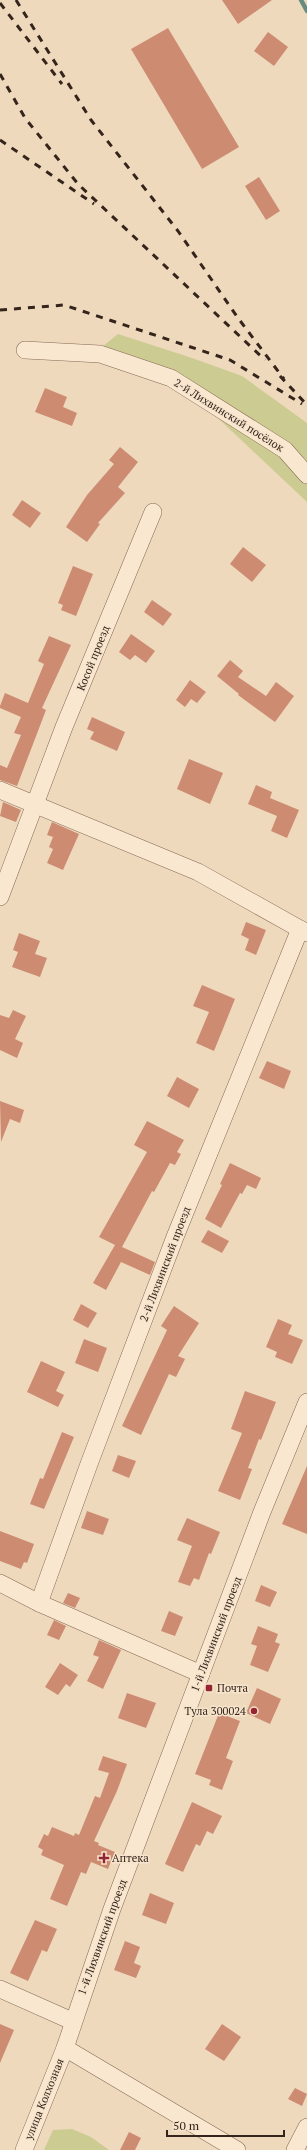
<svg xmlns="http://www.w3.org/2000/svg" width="307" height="2150" viewBox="0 0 307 2150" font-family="'PT Serif',serif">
	<rect width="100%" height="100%" fill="#eed9bd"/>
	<g fill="#cccb91">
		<path d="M118,334L192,358L242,376L307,423V502L166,369L102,347Z"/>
		<path d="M72,2129L91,2137L109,2150H44L53,2130Z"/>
	</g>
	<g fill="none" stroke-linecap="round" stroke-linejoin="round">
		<path stroke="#688d7f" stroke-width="4.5" d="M301,0L307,11"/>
	</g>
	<g fill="#cd8c72">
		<path d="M222,0H272L238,24Z"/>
		<path d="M168,28L239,147L202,169L131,49Z"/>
		<path d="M268,32L288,47L274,66L254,51Z"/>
		<path d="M259,177L280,211L266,220L245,186Z"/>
		<path d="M45,388L67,397L63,407L77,413L72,426L35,412Z"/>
		<path d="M120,447L138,462L118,487L125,493L98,523L100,524L87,542L66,527L87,495L114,464L109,460Z"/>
		<path d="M22,500L41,513L30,528L12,515Z"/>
		<path d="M243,547L266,565L252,582L230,564Z"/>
		<path d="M73,566L93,574L76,616L61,610L63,605L58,603Z"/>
		<path d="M152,600L172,614L163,626L144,612Z"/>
		<path d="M131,634L155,651L146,663L135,655L130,660L119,652Z"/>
		<path d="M49,636L71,645L42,708L46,710L17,786L0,780V765L7,768L21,735L14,733L21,717L0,708V706L5,693L28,703L44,664L38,661Z"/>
		<path d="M230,660L243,671L238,677L266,696L276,682L294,696L275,722L238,695L239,694L217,676Z"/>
		<path d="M190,680L206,692L197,703L191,699L185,707L176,700Z"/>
		<path d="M92,717L125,732L117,751L90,739L94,732L87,729Z"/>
		<path d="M189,759L223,773L210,804L177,789Z"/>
		<path d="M256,785L272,792L270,798L299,810L287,838L271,831L277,816L248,804Z"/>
		<path d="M3,802L21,810L16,822L0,816Z"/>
		<path d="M52,822L79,834L63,870L47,863L53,849L49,847L53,837L47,835Z"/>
		<path d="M246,922L266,930L256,955L245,950L249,939L241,935Z"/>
		<path d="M19,933L40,941L35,954L47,958L40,977L12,967L18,952L13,950Z"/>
		<path d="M202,985L235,999L214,1051L196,1043L209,1012L193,1006Z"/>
		<path d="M13,1010L26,1016L15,1039L23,1043L17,1058L0,1050V1015L9,1018Z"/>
		<path d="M267,1061L291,1071L284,1089L259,1078Z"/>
		<path d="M177,1077L199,1089L189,1108L167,1096Z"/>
		<path d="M0,1101L24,1110L20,1123L10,1119L1,1142Z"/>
		<path d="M147,1121L184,1140L177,1152L181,1154L175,1165L170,1163L154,1192L152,1191L122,1247L155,1262L150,1275L121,1262L106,1290L93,1283L115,1245L99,1237L147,1152L134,1145Z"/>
		<path d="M230,1163L261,1178L256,1189L247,1185L242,1194L240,1193L221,1228L205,1219L222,1185L220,1184Z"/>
		<path d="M208,1230L229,1241L222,1253L201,1242Z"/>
		<path d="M81,1304L97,1313L88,1328L73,1320Z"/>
		<path d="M174,1306L199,1323L178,1356L185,1359L176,1377L169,1374L141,1435L122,1426L167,1330L161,1326Z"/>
		<path d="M278,1319L292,1325L288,1334L303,1340L292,1364L275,1357L277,1352L266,1347Z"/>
		<path d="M84,1339L107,1348L98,1372L75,1363Z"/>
		<path d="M41,1361L65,1372L56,1391L64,1395L58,1407L27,1392Z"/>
		<path d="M245,1391L276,1402L261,1440L259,1439L248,1468L252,1469L240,1500L218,1491L242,1433L231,1429Z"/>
		<path d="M62,1432L74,1437L44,1509L30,1504L40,1478L43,1479Z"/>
		<path d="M118,1455L136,1461L129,1478L112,1471Z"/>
		<path d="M307,1466V1534L282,1524Z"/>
		<path d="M87,1511L109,1519L103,1535L81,1528Z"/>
		<path d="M187,1518L220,1532L211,1554L209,1553L199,1580L194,1578L190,1586L178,1582L192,1546L177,1540Z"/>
		<path d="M0,1531L34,1544L27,1563L24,1562L21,1569L0,1561Z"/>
		<path d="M261,1585L277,1592L270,1607L255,1601Z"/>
		<path d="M68,1593L80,1598L75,1608L63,1603Z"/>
		<path d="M169,1611L183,1617L175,1636L161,1631Z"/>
		<path d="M54,1620L66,1626L59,1640L47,1635Z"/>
		<path d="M258,1626L278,1634L275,1642L280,1644L268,1672L250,1665L257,1646L251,1644Z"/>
		<path d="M99,1640L121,1650L103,1689L87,1681L99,1657L93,1655Z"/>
		<path d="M60,1663L78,1675L70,1687L66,1684L58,1695L45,1687Z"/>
		<path d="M257,1688L281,1699L270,1724L246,1713Z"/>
		<path d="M127,1693L156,1703L146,1728L118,1718Z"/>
		<path d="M219,1713L240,1721L226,1758L233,1761L222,1790L209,1785L211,1780L195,1774Z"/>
		<path d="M103,1756L127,1764L117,1791L94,1841L99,1843L98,1845L115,1852L108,1869L91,1862L86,1874L81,1872L67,1906L50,1899L64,1865L41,1855L43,1850L38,1847L44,1834L48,1836L52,1827L74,1836L75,1833L79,1835L95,1796L100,1798L109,1773L98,1770Z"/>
		<path d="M192,1802L222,1816L213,1834L207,1831L200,1846L196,1844L183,1872L165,1864Z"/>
		<path d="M150,1893L174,1903L166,1924L142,1915Z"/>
		<path d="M35,1920L57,1929L47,1952L42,1950L28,1981L10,1973Z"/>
		<path d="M125,1941L140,1947L134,1963L141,1966L136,1978L114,1970Z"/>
		<path d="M0,2024L14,2030L0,2063Z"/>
		<path d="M222,2024L241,2037L224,2061L205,2049Z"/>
		<path d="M295,2088L307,2094L302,2106L288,2099Z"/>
		<path d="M129,2132L141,2138L135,2150H120Z"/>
	</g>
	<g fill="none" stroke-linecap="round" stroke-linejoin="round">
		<defs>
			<g id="street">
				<path d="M25,350L100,354L171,378L285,450L307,475"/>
				<path d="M0,790L198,872L307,933"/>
				<path d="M0,897L64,727L153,512"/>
				<path d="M0,1583L39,1603L201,1674"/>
				<path d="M39,1603L89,1464L175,1237L300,929"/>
				<path d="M0,1989L72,2021"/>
				<path d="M65,2048L237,2150"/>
				<path d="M24,2150L65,2048L112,1909L262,1512L307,1402"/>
				<path d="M295,2150L307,2127"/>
			</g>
		</defs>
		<use href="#street" stroke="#866956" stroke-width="18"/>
		<use href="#street" stroke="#f9e7d0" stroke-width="17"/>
		<g stroke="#35241b" stroke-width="3" stroke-dasharray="7 7" stroke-linecap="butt">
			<path d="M16,0L91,120L178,231L238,318L284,379"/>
			<path d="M0,3L62,84"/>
			<path d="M0,74L25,118L78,184L265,360"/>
			<path d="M0,140L94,204"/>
			<path d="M0,310L64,305L230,360L302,404"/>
			<path d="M280,376L307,405"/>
		</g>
	</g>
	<g fill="#962534" stroke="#f6e4cc" stroke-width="1.5">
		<rect x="205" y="1684" width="8" height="8" rx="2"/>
		<circle cx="254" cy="1711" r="4"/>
		<path d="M102 1852h4v4h4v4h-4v4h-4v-4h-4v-4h4z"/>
	</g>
	<g text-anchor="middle" stroke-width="3" stroke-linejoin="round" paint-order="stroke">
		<g font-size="11" fill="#35241b" stroke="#f6e4cc">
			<text transform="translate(229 415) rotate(32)" y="4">2-й Лихвинский посёлок</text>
			<text transform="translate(93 658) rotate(-68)" y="4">Косой проезд</text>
			<text transform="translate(165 1264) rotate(-69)" y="4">2-й Лихвинский проезд</text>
			<text transform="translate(216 1634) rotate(-69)" y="4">1-й Лихвинский проезд</text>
			<text transform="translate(102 1937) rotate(-70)" y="4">1-й Лихвинский проезд</text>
			<text transform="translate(44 2099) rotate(-68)" y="4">улица Колхозная</text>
		</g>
		<g font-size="11" fill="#35241b" stroke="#f6e4cc" text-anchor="start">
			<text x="217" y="1692">Почта</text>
			<text x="246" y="1715" text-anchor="end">Тула 300024</text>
			<text x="112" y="1862">Аптека</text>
		</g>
	</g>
	<path d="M167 2130v6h117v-6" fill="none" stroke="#35241b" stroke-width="2"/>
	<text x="173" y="2130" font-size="12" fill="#35241b" stroke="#f6e4cc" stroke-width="3" paint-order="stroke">50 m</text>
</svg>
